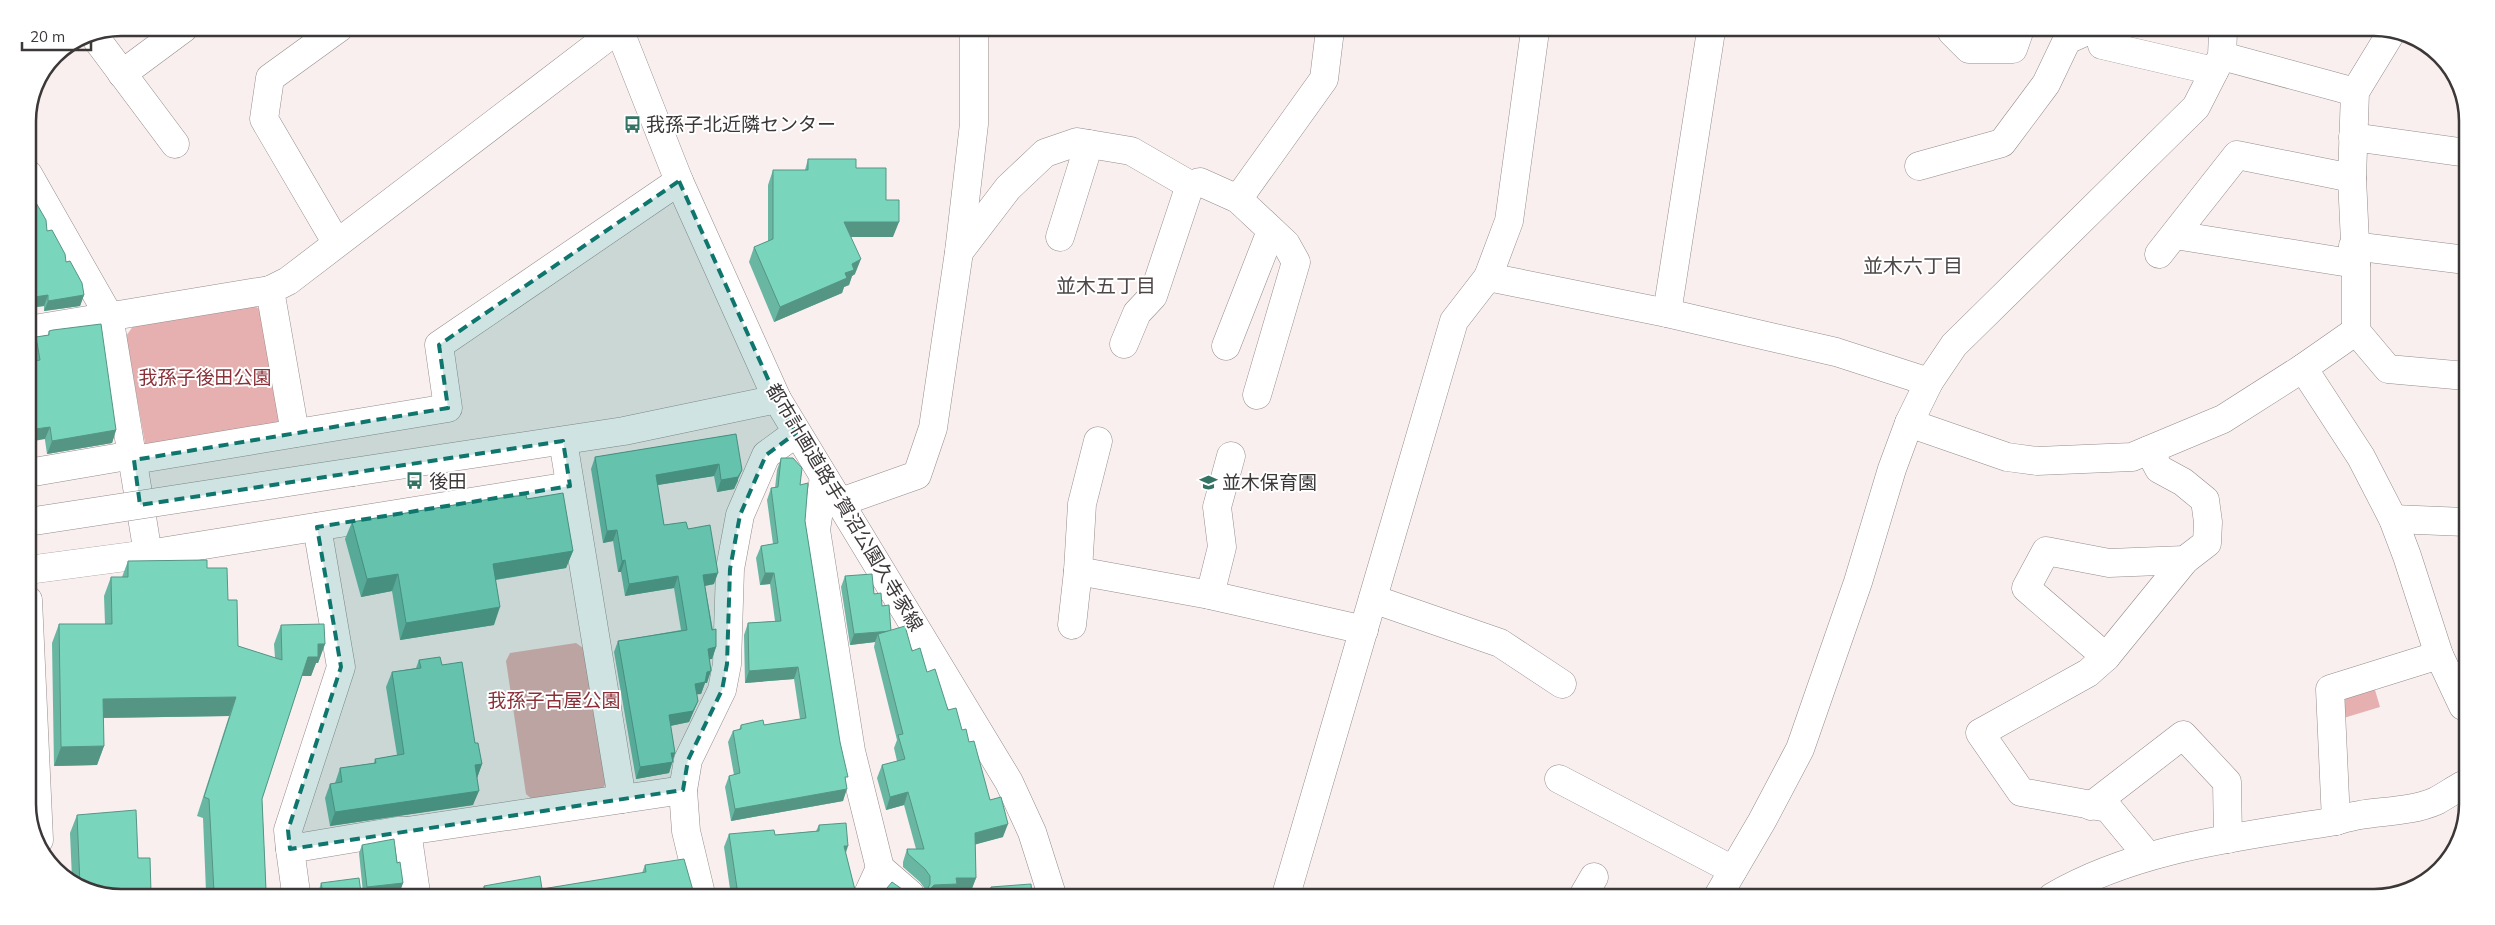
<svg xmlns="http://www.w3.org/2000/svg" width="2495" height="925" viewBox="0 0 2495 925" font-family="Mulish,'Noto Sans JP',sans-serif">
	<rect width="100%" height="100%" fill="#f9efef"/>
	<g fill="#e7b0b0">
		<path d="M255,306L266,314L283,429L146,449L126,336L134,325Z"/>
		<path d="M576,643L589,652L608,782L599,792L535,802L526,794L506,661L510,653Z"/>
		<path d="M2373,683L2380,707L2337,720L2338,702Z"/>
	</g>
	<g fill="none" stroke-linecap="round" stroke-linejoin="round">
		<defs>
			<g id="minor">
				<path d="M619,29L679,181L777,399L1009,782L1032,832L1052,895"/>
				<path d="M1952,32L1969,49H2013L2019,32"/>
				<path d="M2099,32L2102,45L2214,71"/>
				<path d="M92,33L175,144"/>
				<path d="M2391,33L2355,92L2352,178L2356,264V331L2388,369L2466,376"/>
				<path d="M2222,56L2355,92"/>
				<path d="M122,74L184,28"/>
				<path d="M2353,137L2467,153"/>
				<path d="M1919,166L2002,143L2046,84L2067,40L2085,32"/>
				<path d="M28,174L109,316L148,554L570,486"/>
				<path d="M1238,199L1324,79L1330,30"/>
				<path d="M2175,235L2356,264"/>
				<path d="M1060,237L1089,144"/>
				<path d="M336,242L264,119L270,78L339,28"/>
				<path d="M2353,246L2466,260"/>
				<path d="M959,252L1008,188L1045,153L1077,142L1131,151L1190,185L1200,182L1238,199L1286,244L1296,262L1257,395"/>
				<path d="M2159,254L2237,155L2352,178"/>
				<path d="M1488,277L1667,313L1836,352L1929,382"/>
				<path d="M1667,313L1711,31"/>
				<path d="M28,330L270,290"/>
				<path d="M1124,344L1137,313L1153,296L1190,185"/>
				<path d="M1226,346L1271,231"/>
				<path d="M2303,368L2361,457L2393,519L2407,556L2439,655L2463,706"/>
				<path d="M1909,423L2007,457L2037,461L2132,457L2223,419L2303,368L2356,331"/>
				<path d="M295,433L270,290L288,281L618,29"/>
				<path d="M563,441L622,799"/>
				<path d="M134,460L448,408L439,345L679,181"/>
				<path d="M353,472L624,431L777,399"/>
				<path d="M28,473L133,455"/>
				<path d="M824,477L816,530L851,751L880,868L910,894"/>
				<path d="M841,502L917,475L933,428L959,252L974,124V29"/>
				<path d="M2393,519L2465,522"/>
				<path d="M317,527L341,667L288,830L290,849L397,831H407L683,790"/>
				<path d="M28,570L148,554"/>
				<path d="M1078,571L1210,595L1364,630"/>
				<path d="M1210,595L1222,547L1217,507L1231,456"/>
				<path d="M1373,599L1500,643L1562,684"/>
				<path d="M28,600L39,840"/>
				<path d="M1072,625L1078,571L1082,504L1098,441"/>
				<path d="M2106,657L2026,588L2046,551L2109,563L2185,560"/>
				<path d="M1559,779L1733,870"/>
				<path d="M2091,806L2183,735L2227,782L2228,839"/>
				<path d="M2336,821L2330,689L2439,655"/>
				<path d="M407,831L416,893"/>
				<path d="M290,849L296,893"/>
				<path d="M2147,855L2108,808L2021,792L1980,733L2088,673L2106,657L2185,560L2207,543L2208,522L2205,500L2183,482L2159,469L2149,450"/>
				<path d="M701,894L686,831L683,790L688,760L722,690L727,664L730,569L740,515L766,455L796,433"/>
				<path d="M868,894L880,868"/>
				<path d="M1286,895L1454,321L1488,277L1509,221L1535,31"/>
				<path d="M1583,896L1594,877"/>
				<path d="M1718,896L1762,821L1800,749L1858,582L1892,469L1909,423L1929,382L1954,345L2196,107L2222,56L2223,32"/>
				<path d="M2052,897C2138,847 2239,837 2336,821C2368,809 2404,815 2436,801C2445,796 2454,790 2463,785"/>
			</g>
		</defs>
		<use href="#minor" stroke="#958c8c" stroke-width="29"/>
		<use href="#minor" stroke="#fff" stroke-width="28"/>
		<defs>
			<path id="minor-bridge" d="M28,522L353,472"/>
		</defs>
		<use href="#minor-bridge" stroke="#958c8c" stroke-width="29" stroke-linecap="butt"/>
		<use href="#minor-bridge" stroke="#fff" stroke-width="28"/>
	</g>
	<g fill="#69b7a3">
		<path d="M808,159L856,168L886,200L893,237H851L855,274L852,276L849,285L844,287L842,293L774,322L749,262L754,247L768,241V185L773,170H805Z"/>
		<path d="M28,201L47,231L66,262L84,295L80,306L44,311V306L28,308Z"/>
		<path d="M49,331L116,430L112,443L47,454L32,350L36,337L48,335Z"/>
		<path d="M736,434L738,481L734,489L717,492L714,476L657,485L664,525L688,529L714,584L705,586L716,647L712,659H709L707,683H705L701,694H696L698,701L689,722L670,726L675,753L669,773L636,779L614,652L618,641L681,630L674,588L625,596L621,572H618L613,541L603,543L591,469L595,457Z"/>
		<path d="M781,458L800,485L805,521L846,783L843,801L731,821L725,787L729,776L734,775L728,742L733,731L739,730L741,725H764L800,719L794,679L745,683L744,635L748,623L775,621L770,584L760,585L756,558L761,546L773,544L767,500L771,488H775L777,470Z"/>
		<path d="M527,499L573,551L566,568L496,580L494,625L400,640L392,591L361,597L345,539L352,522Z"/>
		<path d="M128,561L207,568L228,600L238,646L275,658L274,644L281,625L325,644L318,663H316L311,676H302L262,799L266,890L206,892L203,818L197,816L229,716L103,718L104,746L97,765L54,766L52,643L59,624H105L104,596L111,577H122Z"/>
		<path d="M845,576L874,594L882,606L891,630L912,651L927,672L948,710L969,742L1003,837L975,844L976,878L971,891L925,892V889L920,882L903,867V862L907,849H916L904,805L886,810L877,778L882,765L897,761L894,748L897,740L874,647L875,642L850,645L841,587Z"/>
		<path d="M419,660L442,665L475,743L482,764L477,778L473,805L330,826L325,798L330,784L335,783L340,768L374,763L375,759L397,755L386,687L392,672L416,668Z"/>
		<path d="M77,815L138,858L91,892L72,879L70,833Z"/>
		<path d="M819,825L846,854L856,894L730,889L724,847L729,834L775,835L816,831Z"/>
		<path d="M362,845L397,863L403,883L400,891L382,893H363L359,853Z"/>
		<path d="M645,865L694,894L481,893L484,886L542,889L642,873Z"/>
		<path d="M321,883L361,893H318Z"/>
		<path d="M991,887L1032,895L988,894Z"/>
	</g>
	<g fill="#559584">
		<path d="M844,222H899L893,237H838Z"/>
		<path d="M861,259L855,274L852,276L849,285L844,287L842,293L774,322L780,307L845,273L852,264Z"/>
		<path d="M48,295L44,306L28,308V298Z"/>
		<path d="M84,295L80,306L44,311L48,301Z"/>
		<path d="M50,427L45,439L28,442V430Z"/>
		<path d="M116,430L112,443L47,454L52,441Z"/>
		<path d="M719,464L714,476L652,486L656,475Z"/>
		<path d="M742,470L734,489L717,492L721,480Z"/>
		<path d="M617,530L613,541L603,543L607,531Z"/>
		<path d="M573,551L566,568L487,581L493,564Z"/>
		<path d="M625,560L621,572H618L622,561Z"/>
		<path d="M718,573L714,584L699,587L703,575Z"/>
		<path d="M765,573H774L770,584L760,585Z"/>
		<path d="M398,574L392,591L361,597L367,579Z"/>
		<path d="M678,576L674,588L625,596L629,584Z"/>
		<path d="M500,607L494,625L400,640L406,623Z"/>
		<path d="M891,631L878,634L875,642L850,645L854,634Z"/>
		<path d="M318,644H325L318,663H316L311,676H302L308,657Z"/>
		<path d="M716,647L712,659L703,660L708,649Z"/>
		<path d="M798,667L794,679L745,683L749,671Z"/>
		<path d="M711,671L707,683H705L701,694L691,695L695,684L707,672Z"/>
		<path d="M236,697L229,716L96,718L103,699Z"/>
		<path d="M698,701L689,722L665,727L669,715Z"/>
		<path d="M104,746L97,765L54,766L61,747Z"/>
		<path d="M671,753H675L669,773L636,779L640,767Z"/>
		<path d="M482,764L477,778L475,765Z"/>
		<path d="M847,789L843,801L731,821L735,809Z"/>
		<path d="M479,791L473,805L330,826L335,812Z"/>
		<path d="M908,792L904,805L886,810L890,797Z"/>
		<path d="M1008,824L1003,837L970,846L975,833Z"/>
		<path d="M844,846H848L844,859Z"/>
		<path d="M956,878H976L971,891H954L953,894H925L934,885Z"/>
		<path d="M403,883L400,891L382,893H364L367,887Z"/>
	</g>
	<g fill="#7ad5bd" stroke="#559584">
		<path d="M808,159H856V168H886V200H899V222H844L861,259L852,264L854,270L845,273L847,278L780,307L754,247L773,239V170H808Z"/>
		<path d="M28,201H35L46,220L47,231L52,230L65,254L66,262L70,261L82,283L84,295L48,301V295L28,298Z"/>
		<path d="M101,324L116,430L52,441L50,427L28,430V362L40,360L36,337L49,335V331L53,330Z"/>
		<path d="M736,434L742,470L738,477L721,480L719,464L656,475L664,525L686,522L688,529L710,525L718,573L703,575L712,630L716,629V647L708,649L711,671L707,672L705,682L695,684L698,701L693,711L669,715L675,753H671L673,762L640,767L618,641L687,630L678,576L629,584L625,560L622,561L617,530L607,531L595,457Z"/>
		<path d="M781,458H793L802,468L800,485L808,483L805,521L840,742L848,777H845L847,789L735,809L729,776L740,773L733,731L741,729V725L763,720L764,725L806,718L798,667L749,671L748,623L781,621L774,573H765L761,546L778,543L771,488L778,487Z"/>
		<path d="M563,493L573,551L493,564L500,607L406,623L398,574L367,579L352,522L484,500L526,495L527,499Z"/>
		<path d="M207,560V568H227L228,600H237L238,646L282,660L281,625L324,624L325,644H318V657H308L262,799L266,890L270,889V893H200L214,892L209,799L204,797L236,697L103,699L104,746L61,747L59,624H112L111,577H128V561Z"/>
		<path d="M872,574L874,594L881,593L882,606L889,605L891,631L854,634L845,576Z"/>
		<path d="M905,626L912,651L920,648L927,672L935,669L948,710L956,708L962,730L966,729L969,742L974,741L990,800L1001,797L1008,824L975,833L976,878H956L957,884L934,885L925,894H922L926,892L930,884V876L925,869L908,854L907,849H924L908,792L890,797L882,765L905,759L898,735L903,734L878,634Z"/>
		<path d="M440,657L442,665L462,662L475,743H478L482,764L475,765L479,791L335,812L330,784L342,782L340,768L376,763L375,759L404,754L392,672L421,668L419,660Z"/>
		<path d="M136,810L138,858H150L151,893L91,892L80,885L77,815Z"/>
		<path d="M846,823L848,846H844L856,894H713L717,892L737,888L729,834L774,830L775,835L819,831V825Z"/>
		<path d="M394,839L397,863L400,862L403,883L367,887L362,845Z"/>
		<path d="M684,859L694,894L485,893L484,886L540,876L542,889L646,872L645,865Z"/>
		<path d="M359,878L361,893H323L321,883Z"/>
		<path d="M892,882L909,894H882Z"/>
		<path d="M1031,884L1032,895L991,894V887Z"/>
	</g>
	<path fill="#0f766e" fill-opacity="0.2" stroke="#0f766e" stroke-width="4" stroke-dasharray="10 6" stroke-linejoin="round" d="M679,181L777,399L796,433L766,455L740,515L730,569L727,664L722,690L688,760L683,790L290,849L288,830L341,667L317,527L570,486L563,441L140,505L134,460L448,408L439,345Z"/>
	<defs>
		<symbol id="bus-bare" viewBox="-9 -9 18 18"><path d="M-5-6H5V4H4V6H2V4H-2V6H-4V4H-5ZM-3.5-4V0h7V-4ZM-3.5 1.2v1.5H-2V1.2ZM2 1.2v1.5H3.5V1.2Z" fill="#327364" stroke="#fff" stroke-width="2.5" paint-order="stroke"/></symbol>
		<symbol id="school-bare" viewBox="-9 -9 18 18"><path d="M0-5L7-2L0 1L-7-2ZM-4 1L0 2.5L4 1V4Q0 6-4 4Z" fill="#327364" stroke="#fff" stroke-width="2.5" paint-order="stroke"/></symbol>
	</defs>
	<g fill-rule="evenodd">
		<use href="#bus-bare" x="620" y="112" width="25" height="25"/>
		<use href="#bus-bare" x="402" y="468" width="25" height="25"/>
		<use href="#school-bare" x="1196" y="470" width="25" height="25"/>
	</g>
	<g text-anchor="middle" stroke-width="4" stroke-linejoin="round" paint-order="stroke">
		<g font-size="19" fill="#3c3838" stroke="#fff" text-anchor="start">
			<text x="646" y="131">我孫子北近隣センター</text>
			<text x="429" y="488">後田</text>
			<text x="1222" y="489">並木保育園</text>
		</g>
		<g font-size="19" fill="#8b3038" stroke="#fff">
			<text x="205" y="384">我孫子後田公園</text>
			<text x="554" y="707">我孫子古屋公園</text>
		</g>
		<g font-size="19" fill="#3c3838" stroke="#fff">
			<text transform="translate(845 507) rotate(59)" y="7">都市計画道路手賀沼公園久寺家線</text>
		</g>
		<g font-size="20" fill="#4e4646" stroke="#fff">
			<text x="1913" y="273">並木六丁目</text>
			<text x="1106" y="293">並木五丁目</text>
		</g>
	</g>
	<path d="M0 0H2495V925H0ZM121 36H2374A85 85 0 0 1 2459 121V804A85 85 0 0 1 2374 889H121A85 85 0 0 1 36 804V121A85 85 0 0 1 121 36Z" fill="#fff" fill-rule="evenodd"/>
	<path fill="none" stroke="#3c3838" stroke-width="2.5" d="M121 36H2374A85 85 0 0 1 2459 121V804A85 85 0 0 1 2374 889H121A85 85 0 0 1 36 804V121A85 85 0 0 1 121 36Z"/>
	<path d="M22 42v8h69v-8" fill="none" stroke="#3c3838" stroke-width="2.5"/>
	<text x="30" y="42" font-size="15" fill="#3c3838" stroke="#ffffff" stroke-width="4" paint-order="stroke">20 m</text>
</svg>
